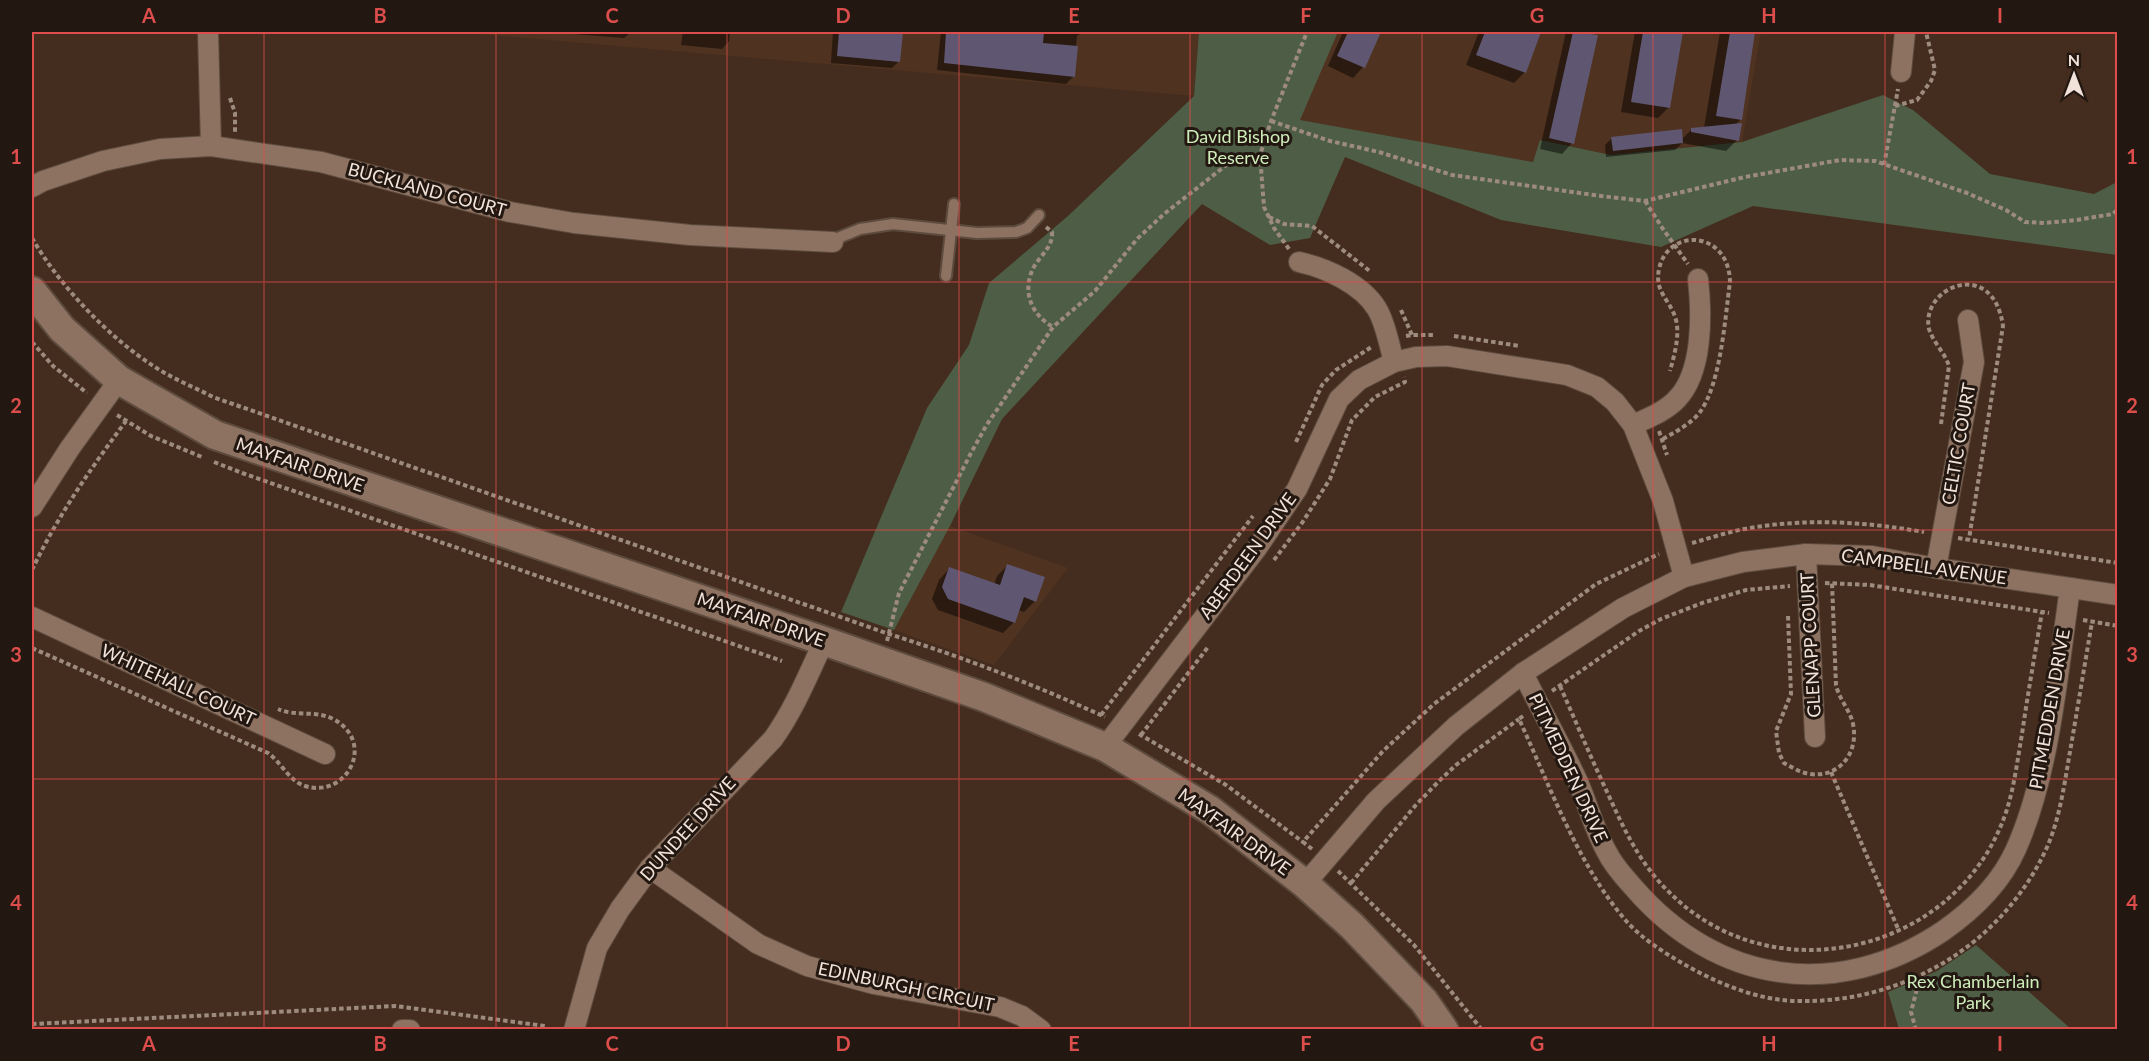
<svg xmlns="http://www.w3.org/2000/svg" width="2149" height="1061" viewBox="0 0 2149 1061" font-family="Lato,sans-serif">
	<rect width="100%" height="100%" fill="#442d1e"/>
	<g fill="#4f321f">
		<path d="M455,32H1199L1194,96Z"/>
		<path d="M1338,32H1761L1742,142L1611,155L1540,140L1533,162L1299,120Z"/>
		<path d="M950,526L1068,568L994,665L894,630Z"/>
	</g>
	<g fill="#4e5d45">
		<path d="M1199,32H1338L1300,120L1533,162L1540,140L1611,155L1742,142L1883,95L1913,110L1990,174L2094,194L2117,182V255L1753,206L1661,247L1501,220L1345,157L1310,238L1270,245L1202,204L1002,419L950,526L894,630L841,612L927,408L969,345L989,283L1068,216L1194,96Z"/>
		<path d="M1976,945L2071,1029H1899L1888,992L1937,971Z"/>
	</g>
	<g fill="#0007">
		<path d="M574,32H631L624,38L574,34Z"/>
		<path d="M683,32H730L729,41L722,49L681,45Z"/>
		<path d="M833,32H902L899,61L892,68L831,63Z"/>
		<path d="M941,32H1082L1077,36L1073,77L1066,84L937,70Z"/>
		<path d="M1343,32H1379L1363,67L1353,78L1328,66Z"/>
		<path d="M1479,32H1540L1525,72L1514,83L1466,65Z"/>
		<path d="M1566,32H1590L1572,143L1562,154L1540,149Z"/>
		<path d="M1635,32H1681L1669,107L1658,118L1621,112Z"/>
		<path d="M1720,32H1754L1741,119L1735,125L1737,140L1726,151L1682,143L1675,150L1606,157L1605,145L1612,138L1681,140L1692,129L1704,128Z"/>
		<path d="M1008,565L1035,601L1024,612L1018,610L1014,622L1003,633L938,610L932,599L939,580L949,569L994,585L997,576Z"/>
	</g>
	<g fill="#5f5771">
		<path d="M839,32H903L900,62L837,56Z"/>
		<path d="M946,32H1044L1043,43L1078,46L1075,77L944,63Z"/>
		<path d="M1348,32H1381L1365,68L1337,56Z"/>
		<path d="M1485,32H1541L1526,73L1476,55Z"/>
		<path d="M1573,32L1598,35L1574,144L1549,138Z"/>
		<path d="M1643,32H1683L1670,108L1631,102Z"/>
		<path d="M1730,32H1755L1742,120L1716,116Z"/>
		<path d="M1742,123L1739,141L1691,132V128Z"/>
		<path d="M1682,129L1683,143L1613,151L1611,137Z"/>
		<path d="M1007,564L1045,577L1036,602L1024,597L1015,623L948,599L942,587L949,567L1000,585Z"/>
	</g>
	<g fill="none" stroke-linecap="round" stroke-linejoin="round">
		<defs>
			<g id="lane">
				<path d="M828,242L860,229L893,224L977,233L1016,232L1027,228L1039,215"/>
				<path d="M946,276L954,204"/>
			</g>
			<g id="street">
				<path d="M208,32L211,146"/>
				<path d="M1901,72L1905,32"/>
				<path d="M32,187L43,181L103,161L160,149L211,146L321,162L510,212L574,223L690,235L833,242"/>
				<path d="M1299,262C1326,268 1362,284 1377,309C1386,324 1389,345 1394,362"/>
				<path d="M1633,425C1648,418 1666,411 1677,399C1703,372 1702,315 1698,279"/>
				<path d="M32,507L70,448L119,380"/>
				<path d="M1806,554L1815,737"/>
				<path d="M1936,568L1974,362L1968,320"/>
				<path d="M32,617L325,754"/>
				<path d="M1523,673C1541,710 1561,745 1578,782C1588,805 1595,832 1608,854C1614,866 1625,878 1634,888C1717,984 1837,1002 1943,931C1973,910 2001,883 2016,849C2050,773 2058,670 2070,588"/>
				<path d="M1105,747L1257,548L1297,489L1339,399L1359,380L1394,362L1416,357L1447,356L1567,375L1597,387L1615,402L1633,425L1663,501L1684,577"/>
				<path d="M650,868L758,944L807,966L874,984L1000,1007L1022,1016L1041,1030"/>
				<path d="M1305,884L1376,801L1456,726L1523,673L1623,608L1684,577L1743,562L1806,554L1872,556L1936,568L2118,595"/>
				<path d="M402,1030H410"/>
				<path d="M574,1030L597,948L620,909L650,868L773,739C795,708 808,675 824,641"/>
			</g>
			<path id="secondary" d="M32,291L62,329L119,380L215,435L824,641L984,697L1105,747L1210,810L1305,884L1352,926L1424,1001L1444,1030"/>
		</defs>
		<use href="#lane" stroke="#5d4b3d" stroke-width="14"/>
		<use href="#street" stroke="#5d4b3d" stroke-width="22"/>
		<use href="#secondary" stroke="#5d4b3d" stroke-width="32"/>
		<g stroke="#9e8b7f" stroke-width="4" stroke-dasharray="4.5 3" stroke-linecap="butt">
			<path d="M230,98L235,113V132"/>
			<path d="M1895,106L1917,100L1931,81L1935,70L1926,32"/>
			<path d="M1271,121L1330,141L1379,152L1452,175L1601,196L1645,201L1745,177L1840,160L1875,161L1967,193L2006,210L2025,222L2044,223L2077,220L2113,214L2118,209"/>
			<path d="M1884,165L1898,89"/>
			<path d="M1645,201L1663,229L1688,264"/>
			<path d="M1269,217L1284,224L1312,226L1371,272"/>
			<path d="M1046,227L1052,232C1053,246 1042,254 1035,265C1021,289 1030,314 1053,327"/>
			<path d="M32,238C59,285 109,338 155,367C173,379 194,387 213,397L889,634C965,658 1033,684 1105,717"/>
			<path d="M1289,249L1274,228L1264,207L1260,155L1271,121L1307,32"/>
			<path d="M1401,310L1412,335"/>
			<path d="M1406,336L1412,335H1434"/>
			<path d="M1454,336L1520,346"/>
			<path d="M32,342L53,366L87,393"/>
			<path d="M117,415L151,436L202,457"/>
			<path d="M1941,424L1949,366C1945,353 1933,342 1929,329C1920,287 1993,256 2003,326L1969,539"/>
			<path d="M1659,431L1667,455"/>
			<path d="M1663,439C1675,432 1691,424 1700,412C1721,383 1725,318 1730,282C1729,230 1668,227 1659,269C1654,293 1671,300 1676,320C1680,336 1674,356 1670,371"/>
			<path d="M1296,442L1322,385L1336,370L1373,346"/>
			<path d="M214,462L242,473L782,661"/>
			<path d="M1958,538L2118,563"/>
			<path d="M1692,543C1711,538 1730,531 1750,528C1809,518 1866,522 1924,532"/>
			<path d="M1274,560L1302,523L1330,479L1352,420L1375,397L1405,382L1404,377"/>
			<path d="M32,570C57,517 91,468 126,421"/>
			<path d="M1825,583L1870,585L2049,613"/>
			<path d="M1788,616L1791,694L1776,731L1779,753L1784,763C1792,767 1800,773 1810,774C1840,778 1859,752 1853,724C1850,710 1839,699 1836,685L1832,583"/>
			<path d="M2083,620L2118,626"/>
			<path d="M887,641L899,593L971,453L986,426L1053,327L1095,291L1137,239L1164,214L1234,159L1260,155"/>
			<path d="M32,648L268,753C281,762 289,781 305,786C347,799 377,742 333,719C316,710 296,717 278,709"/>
			<path d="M1560,686C1576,722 1591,758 1608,794C1624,829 1639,862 1667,890C1769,996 1953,955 2004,818C2014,791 2017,762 2022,734C2028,693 2035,653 2042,612"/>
			<path d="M1552,691L1639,631L1661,619L1702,603L1746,590L1790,586"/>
			<path d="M1101,715L1253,516"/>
			<path d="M1523,716L1519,719C1550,786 1579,868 1628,923C1643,939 1663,952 1682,963C1716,983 1757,1000 1796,1001C1904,1004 2004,944 2048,845C2061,814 2065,779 2071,746C2078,705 2085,663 2092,622"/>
			<path d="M1139,734L1226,785L1303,842"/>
			<path d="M1141,735L1208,647"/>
			<path d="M1831,772L1899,931"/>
			<path d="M1312,849L1303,842L1383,751L1434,704L1596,584L1659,554"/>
			<path d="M1338,871L1414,945L1482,1030"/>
			<path d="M1351,883L1415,806L1439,781L1456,765L1519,719"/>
			<path d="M32,1024L396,1006L545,1026"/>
			<path d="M1916,1030L1911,1012L1920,977"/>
		</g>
		<use href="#lane" stroke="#8d7262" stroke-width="10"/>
		<use href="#street" stroke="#8d7262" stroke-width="20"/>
		<use href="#secondary" stroke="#8d7262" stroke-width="28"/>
	</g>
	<path fill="none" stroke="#dc4d4c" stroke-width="1.5" stroke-opacity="0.55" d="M264,32V1030M496,32V1030M727,32V1030M959,32V1030M1190,32V1030M1422,32V1030M1653,32V1030M1885,32V1030M32,282H2118M32,530H2118M32,779H2118"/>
	<g text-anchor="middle" stroke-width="6" stroke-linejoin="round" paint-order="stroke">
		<g font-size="18" fill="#cfedba" stroke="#221811">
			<text x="1238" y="143">David Bishop<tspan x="1238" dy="21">Reserve</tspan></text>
			<text x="1973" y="988">Rex Chamberlain<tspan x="1973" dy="21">Park</tspan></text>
		</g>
		<g font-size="18" fill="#f2e3da" stroke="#221811">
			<text transform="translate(427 190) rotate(15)" y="6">BUCKLAND COURT</text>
			<text transform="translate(1959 444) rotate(-80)" y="6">CELTIC COURT</text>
			<text transform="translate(300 465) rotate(19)" y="6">MAYFAIR DRIVE</text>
			<text transform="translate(1248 556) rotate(-54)" y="6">ABERDEEN DRIVE</text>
			<text transform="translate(1924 567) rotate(8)" y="6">CAMPBELL AVENUE</text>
			<text transform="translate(761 620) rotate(19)" y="6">MAYFAIR DRIVE</text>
			<text transform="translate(1811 645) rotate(-93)" y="6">GLENAPP COURT</text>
			<text transform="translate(178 685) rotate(25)" y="6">WHITEHALL COURT</text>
			<text transform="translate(2050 709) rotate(-80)" y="6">PITMEDDEN DRIVE</text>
			<text transform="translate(1568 768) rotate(65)" y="6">PITMEDDEN DRIVE</text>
			<text transform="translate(688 829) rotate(-48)" y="6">DUNDEE DRIVE</text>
			<text transform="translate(1234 832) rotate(36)" y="6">MAYFAIR DRIVE</text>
			<text transform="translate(906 987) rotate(12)" y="6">EDINBURGH CIRCUIT</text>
		</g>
	</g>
	<rect width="2149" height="1061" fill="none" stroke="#221811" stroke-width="66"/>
	<g transform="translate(2074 75)" stroke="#221811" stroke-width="4.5" paint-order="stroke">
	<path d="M0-4.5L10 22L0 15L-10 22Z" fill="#f2e3da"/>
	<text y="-9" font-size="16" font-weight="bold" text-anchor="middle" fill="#f2e3da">N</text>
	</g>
	<rect x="33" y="33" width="2083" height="995" fill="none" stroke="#dc4d4c" stroke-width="2"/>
	<g font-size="20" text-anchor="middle" font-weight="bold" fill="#dc4d4c">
		<text x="149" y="23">A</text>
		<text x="380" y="23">B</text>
		<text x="612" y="23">C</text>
		<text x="843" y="23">D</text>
		<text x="1074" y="23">E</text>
		<text x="1306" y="23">F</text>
		<text x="1537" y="23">G</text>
		<text x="1769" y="23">H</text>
		<text x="2000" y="23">I</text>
		<text x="16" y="164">1</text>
		<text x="2132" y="164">1</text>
		<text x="16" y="413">2</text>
		<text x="2132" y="413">2</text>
		<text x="16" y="662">3</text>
		<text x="2132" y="662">3</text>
		<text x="16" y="910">4</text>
		<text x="2132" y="910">4</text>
		<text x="149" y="1051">A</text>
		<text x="380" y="1051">B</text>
		<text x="612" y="1051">C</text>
		<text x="843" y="1051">D</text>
		<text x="1074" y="1051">E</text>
		<text x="1306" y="1051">F</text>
		<text x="1537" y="1051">G</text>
		<text x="1769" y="1051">H</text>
		<text x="2000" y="1051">I</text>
	</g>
</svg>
